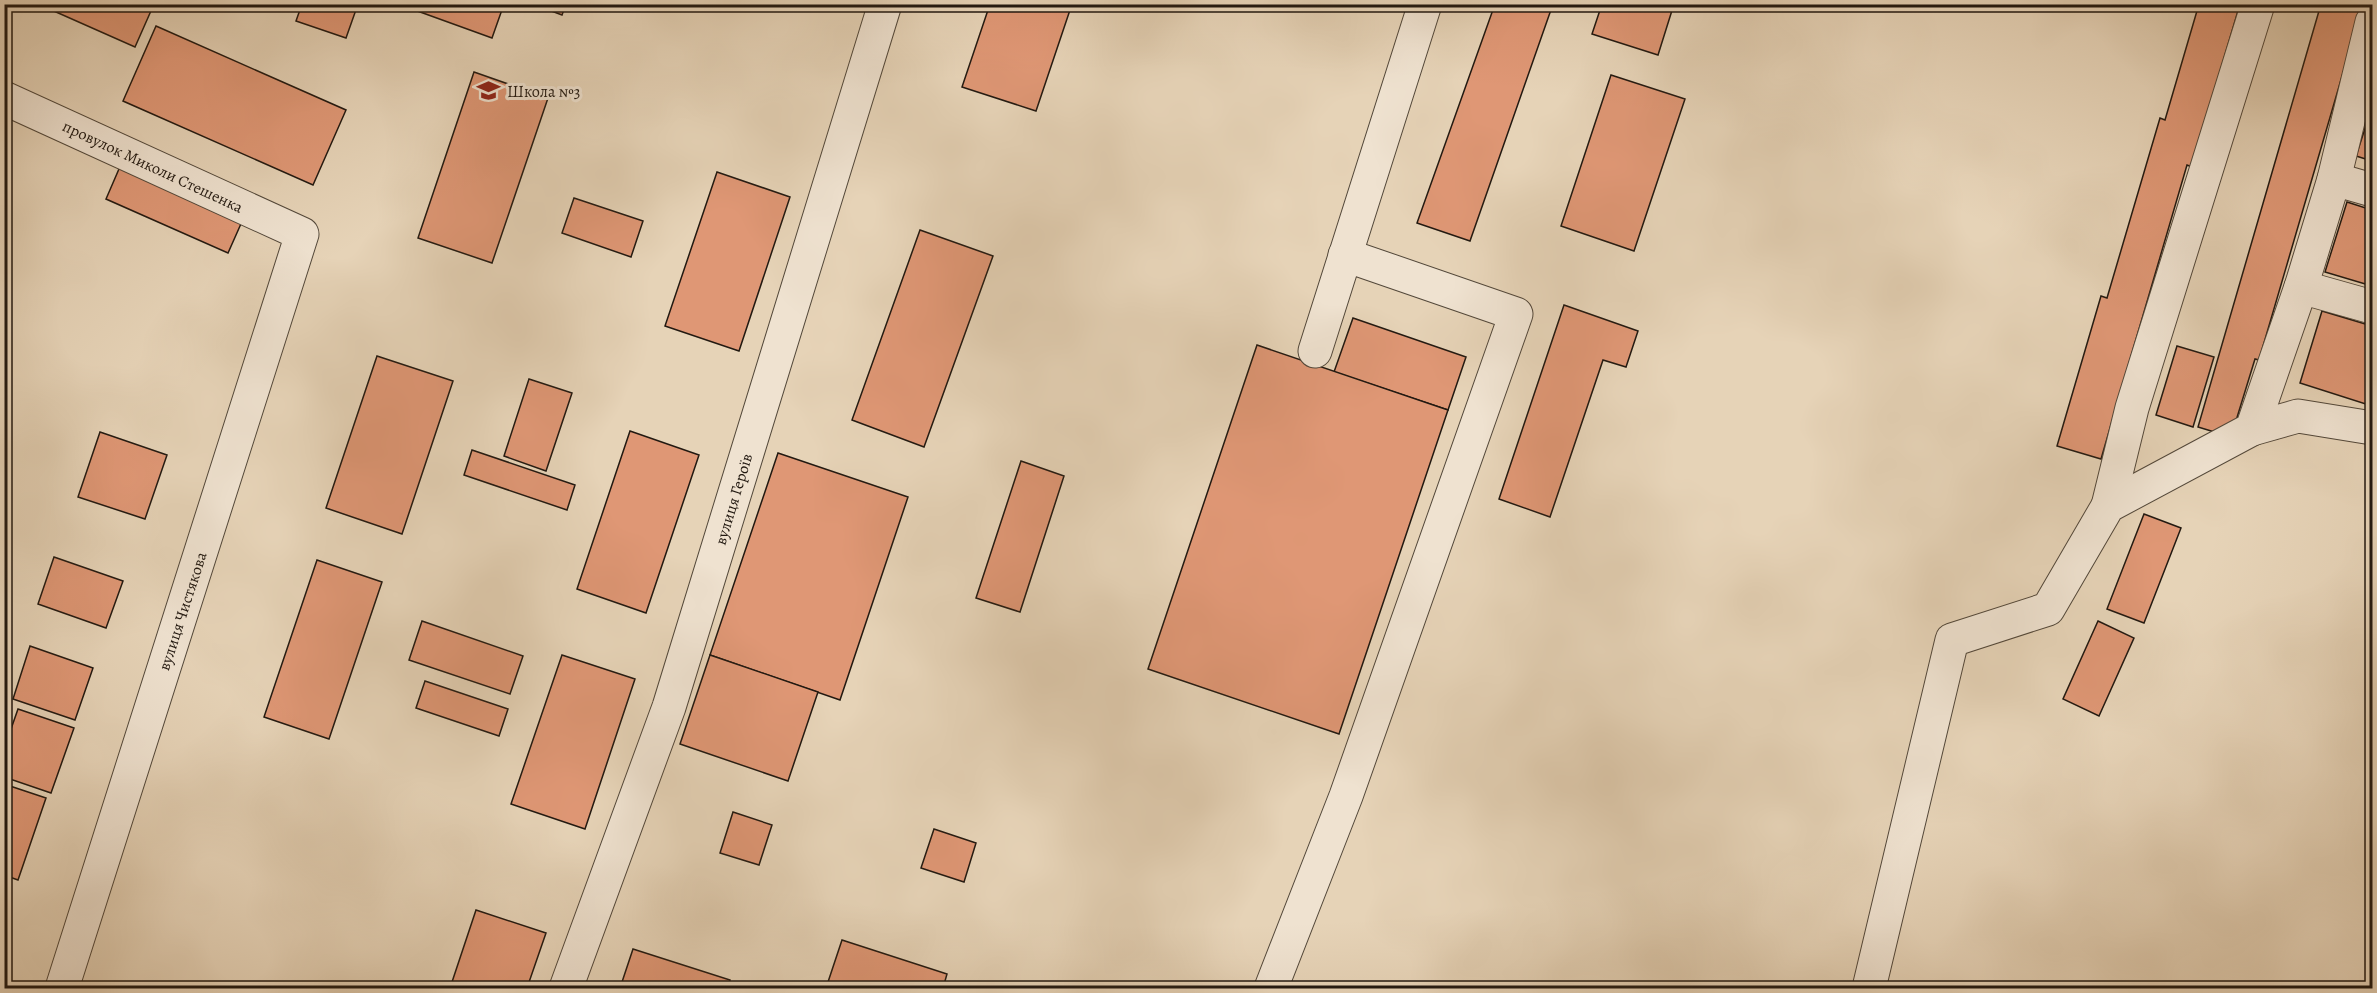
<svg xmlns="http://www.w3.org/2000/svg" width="2377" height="993" viewBox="0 0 2377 993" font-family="Alegreya,serif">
	<rect width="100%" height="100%" fill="#e6d3b7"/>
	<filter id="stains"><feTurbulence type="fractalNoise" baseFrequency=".00333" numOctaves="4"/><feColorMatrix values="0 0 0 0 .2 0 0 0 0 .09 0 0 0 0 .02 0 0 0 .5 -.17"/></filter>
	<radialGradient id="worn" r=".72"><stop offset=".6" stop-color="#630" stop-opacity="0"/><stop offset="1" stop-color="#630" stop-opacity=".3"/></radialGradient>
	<g fill="#df9775" stroke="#221911" stroke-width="1.5">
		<path d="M38,4H154L135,47Z"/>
		<path d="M302,4H358L346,38L296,21Z"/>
		<path d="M398,4H504L492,38Z"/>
		<path d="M533,4H566L562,15Z"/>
		<path d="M990,4H1072L1036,111L962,87Z"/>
		<path d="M1495,4H1553L1470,241L1417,223Z"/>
		<path d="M1602,4H1674L1658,55L1592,34Z"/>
		<path d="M2199,4H2240L2192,167L2187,165L2101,459L2057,446L2101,296L2107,298L2160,118L2165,120Z"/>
		<path d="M2321,4H2351L2362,8L2259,360L2255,359L2231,437L2198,427Z"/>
		<path d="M156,26L346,110L313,185L123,101Z"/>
		<path d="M474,72L548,98L492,263L418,238Z"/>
		<path d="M1611,75L1685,99L1634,251L1561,226Z"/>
		<path d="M2372,107V161L2356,156Z"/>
		<path d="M122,162L244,217L228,253L106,199Z"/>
		<path d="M717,172L790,197L739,351L665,326Z"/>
		<path d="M574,198L643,221L631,257L562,233Z"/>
		<path d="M2347,202L2372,210V286L2325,272Z"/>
		<path d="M920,230L993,256L924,447L852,420Z"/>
		<path d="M1564,305L1638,331L1626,367L1603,360L1550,517L1499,499Z"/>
		<path d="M2322,311L2372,326V406L2300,383Z"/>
		<path d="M1353,318L1466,357L1448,410L1334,372Z"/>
		<path d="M1257,345L1448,410L1339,734L1148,669Z"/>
		<path d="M2177,346L2214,357L2193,427L2156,415Z"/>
		<path d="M377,356L453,381L402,534L326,508Z"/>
		<path d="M529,379L572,393L546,471L504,456Z"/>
		<path d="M630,431L699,455L646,613L577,589Z"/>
		<path d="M100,432L167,455L145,519L78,497Z"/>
		<path d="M472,450L575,485L567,510L464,475Z"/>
		<path d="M778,453L908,497L840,700L710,655Z"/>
		<path d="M1021,461L1064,476L1020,612L976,598Z"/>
		<path d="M2144,514L2181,528L2144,623L2107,609Z"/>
		<path d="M54,557L123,581L106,628L38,604Z"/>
		<path d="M317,560L382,582L329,739L264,717Z"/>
		<path d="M422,621L523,656L510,694L409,660Z"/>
		<path d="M2098,621L2134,638L2099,716L2063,699Z"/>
		<path d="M30,646L93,668L75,720L13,699Z"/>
		<path d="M562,655L635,679L585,829L511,804Z"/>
		<path d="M710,655L818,692L788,781L680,744Z"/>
		<path d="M425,681L508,709L499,736L416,708Z"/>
		<path d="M18,709L74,728L51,793L4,777V749Z"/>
		<path d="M4,784L46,798L18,880L4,875Z"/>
		<path d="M733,812L772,825L759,865L720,853Z"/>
		<path d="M934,829L976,843L964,882L921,868Z"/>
		<path d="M476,910L546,933L527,988H450Z"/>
		<path d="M842,940L947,974L943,988H826Z"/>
		<path d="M633,949L730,980L728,988H620Z"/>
	</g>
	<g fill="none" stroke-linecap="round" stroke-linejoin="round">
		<defs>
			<g id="minor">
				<path d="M4,98L302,234L62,988"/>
				<path d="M2334,179L2372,190"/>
				<path d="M2301,287L2372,307"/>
				<path d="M1315,351L1425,4"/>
				<path d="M2252,429L2298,416L2372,428"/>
				<path d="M2108,506L2132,408L2258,4"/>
				<path d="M566,988L669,707L885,4"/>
				<path d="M1271,988L1346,796L1516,314L1345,255"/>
				<path d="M1869,988L1952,640L2048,609L2108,506L2252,429L2301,287L2334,179L2372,22"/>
			</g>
		</defs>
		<use href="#minor" stroke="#53483a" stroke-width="35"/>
		<use href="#minor" stroke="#efe2d0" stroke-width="33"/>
	</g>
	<defs>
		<symbol id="school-bare" viewBox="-9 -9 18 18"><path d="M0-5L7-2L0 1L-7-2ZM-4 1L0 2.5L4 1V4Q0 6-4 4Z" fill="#8f2418" stroke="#efe2d0" stroke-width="2.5" paint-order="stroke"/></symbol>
	</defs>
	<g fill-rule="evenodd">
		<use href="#school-bare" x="472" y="74" width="33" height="33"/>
	</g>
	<g text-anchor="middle" stroke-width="6" stroke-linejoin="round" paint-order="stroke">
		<g font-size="16" fill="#221911" stroke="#efe2d0" text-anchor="start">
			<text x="507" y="97">Школа №3</text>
		</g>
		<g font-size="16" fill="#221911" stroke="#efe2d0">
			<text transform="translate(153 166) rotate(25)" y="6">провулок Миколи Стешенка</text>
			<text transform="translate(733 499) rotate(-73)" y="6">вулиця Героїв</text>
			<text transform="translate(182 611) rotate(-72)" y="6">вулиця Чистякова</text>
		</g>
	</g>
	<rect width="2377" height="993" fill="none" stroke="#e6d3b7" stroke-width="24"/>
	<rect x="6" y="6" width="2365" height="981" fill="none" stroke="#221911" stroke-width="3"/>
	<rect x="12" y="12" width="2353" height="969" fill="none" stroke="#221911" stroke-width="1.5"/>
	<rect width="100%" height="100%" filter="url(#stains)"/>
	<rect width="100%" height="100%" fill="url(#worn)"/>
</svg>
